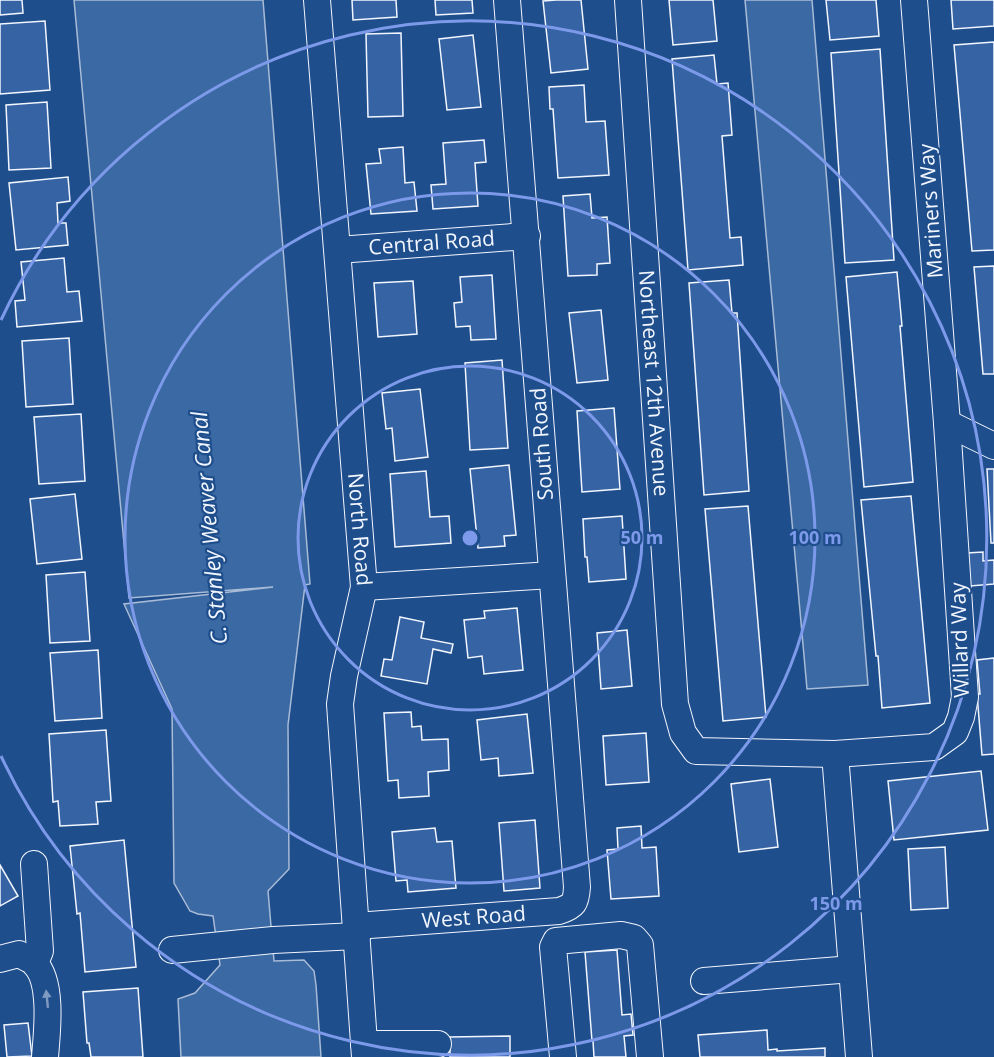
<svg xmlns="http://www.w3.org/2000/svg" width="994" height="1057" viewBox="0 0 994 1057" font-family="'Open Sans',sans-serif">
	<rect width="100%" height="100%" fill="#1f4e8c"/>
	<g fill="#3b69a3" stroke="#a8bbd7" stroke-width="1.5">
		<path d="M74,0H263L310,584L305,585L288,725L289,869L268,891L274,961L304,960L314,971L316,985L321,1057H181L178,999L195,993L220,965L213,916L198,914L190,911L174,883L172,709L124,604L273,587L129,598Z"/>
		<path d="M745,0H812L868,685L807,689Z"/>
	</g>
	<g fill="#3563a3" stroke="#f2f6ff" stroke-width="1.5">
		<path d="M0,0H22L23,13L0,15Z"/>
		<path d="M352,0H396L397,17L353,20Z"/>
		<path d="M435,0H472L473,13L436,15Z"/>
		<path d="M556,0H581L588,69L551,73L543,1Z"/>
		<path d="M669,0H713L717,41L673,45Z"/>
		<path d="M826,0H876L879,36L830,40Z"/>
		<path d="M951,0H994V26L953,29Z"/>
		<path d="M45,21L50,90L0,94V24Z"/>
		<path d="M401,33L403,116L368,117L366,34Z"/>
		<path d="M473,35L481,107L447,110L439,39Z"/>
		<path d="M994,42V250L972,251L954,45Z"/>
		<path d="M880,49L894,260L845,263L831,53Z"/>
		<path d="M714,55L717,84L728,83L732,135L722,136L730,238L741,237L743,265L688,270L672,59Z"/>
		<path d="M584,85L586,122L605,121L609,175L558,178L553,109H550L549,87Z"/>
		<path d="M47,102L51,168L9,170L6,105Z"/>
		<path d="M484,140L486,162L475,163L478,206L433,209L431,185L446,184L443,143Z"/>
		<path d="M403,147L405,183L414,182L417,211L371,214L366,164L381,163L379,149Z"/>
		<path d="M68,177L70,201L57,203L58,223H66L68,245L16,250L9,183Z"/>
		<path d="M590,194L592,218L607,217L610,263L597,264V275L568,276L563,196Z"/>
		<path d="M64,258L67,292L79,291L82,321L17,327L15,301L25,300L21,262Z"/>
		<path d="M994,266V374H983L974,267Z"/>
		<path d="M897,272L902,326H900L913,482L864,487L846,277Z"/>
		<path d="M492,275L496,339L471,340L470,326L456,327L454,303L462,302L460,277Z"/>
		<path d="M729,280L732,313H737L749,491L704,495L689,283Z"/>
		<path d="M413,281L417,334L378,337L374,283Z"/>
		<path d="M601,310L608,380L577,383L569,313Z"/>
		<path d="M69,338L73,404L26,407L22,341Z"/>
		<path d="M502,360L508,448L470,450L465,363Z"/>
		<path d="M420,389L428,457L395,461L392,428L386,429L382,393Z"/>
		<path d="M614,408L620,489L582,492L577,411Z"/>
		<path d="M81,414L85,481L39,484L34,417Z"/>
		<path d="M509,465L516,535L504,536L505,546L478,548L470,469Z"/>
		<path d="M987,469H994V543H991Z"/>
		<path d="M426,471L430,517L449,516L451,543L395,547L390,474Z"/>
		<path d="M75,494L82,559L37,564L30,499Z"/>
		<path d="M911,496L930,703L882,708L878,656H876L861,500Z"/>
		<path d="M748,506L766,717L723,721L705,509Z"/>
		<path d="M622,516L626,579L589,582L587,557H585L583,519Z"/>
		<path d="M983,552V561L994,560V584L970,586L967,553Z"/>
		<path d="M85,572L90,641L50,643L46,575Z"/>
		<path d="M517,608L523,670L484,674L482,656L468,658L464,620L485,618L484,611Z"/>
		<path d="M400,617L424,622L421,638L453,644L451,653L433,649L427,684L381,676L384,659L392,660Z"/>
		<path d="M627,630L632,686L601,689L597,633Z"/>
		<path d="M98,650L102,718L55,721L50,653Z"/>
		<path d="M994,658V754L982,755L977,694H980L977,660Z"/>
		<path d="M411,712L412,727L421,726L422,740L448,739L449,770L428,772L429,796L399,798L398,780L388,781L384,713Z"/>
		<path d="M527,714L533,773L499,776L498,758L481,760L477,720Z"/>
		<path d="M106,730L111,801L96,802L98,824L60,826L58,801L53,802L49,734Z"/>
		<path d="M646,733L649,782L606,785L603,736Z"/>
		<path d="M981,771L988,830L894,840L888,781Z"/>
		<path d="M770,779L778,847L739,852L731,784Z"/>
		<path d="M535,820L540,888L504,891L499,823Z"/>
		<path d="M641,826L642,848L656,847L659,896L611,899L607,850L618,849L617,828Z"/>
		<path d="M435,828L437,842L452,841L456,888L408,892L407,880L396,881L392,832Z"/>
		<path d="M124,840L136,967L85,972L80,913L77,914L70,846Z"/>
		<path d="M945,847L948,908L911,910L908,849Z"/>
		<path d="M0,865L18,896L0,906Z"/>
		<path d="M617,950L622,1015L631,1014L633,1035L624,1036L626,1057H594L593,1041H592L585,952Z"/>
		<path d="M138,988L143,1057H91L89,1043H87L83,992Z"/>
		<path d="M28,1023L32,1056L7,1057L4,1025Z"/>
		<path d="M767,1030L768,1050L777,1049V1051L825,1048V1057H700L698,1035Z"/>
		<path d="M510,1036V1057H450V1037Z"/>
	</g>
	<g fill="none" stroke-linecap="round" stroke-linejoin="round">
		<defs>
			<g id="minor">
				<path id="s1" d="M317,0L364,587L344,676L340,704L365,1057"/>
				<path id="s2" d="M628,0L675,704L683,733L696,751L835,754L934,747L955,732L961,717L965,697L947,423L914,0"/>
				<path id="s3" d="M338,250L527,236"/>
				<path d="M947,423L994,446"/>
				<path d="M364,587L552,575"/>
				<path d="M835,754L859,1057"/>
				<path d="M34,864L40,951L35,963"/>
				<path id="s4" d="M356,926L559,911C574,906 576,903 577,887L507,0"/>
				<path d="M172,950L273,940L357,936"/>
				<path d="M0,959L19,954C24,957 32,960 35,964C53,982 47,1033 45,1057"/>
				<path d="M704,981L852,969"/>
				<path d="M364,1044H438"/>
				<path d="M563,1057L553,947L556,941L621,935L634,938L640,945L650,1057"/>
			</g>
		</defs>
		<use href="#minor" stroke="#f2f6ff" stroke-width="28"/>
		<use href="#minor" stroke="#1f4e8c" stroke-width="26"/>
	</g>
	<defs><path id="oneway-solid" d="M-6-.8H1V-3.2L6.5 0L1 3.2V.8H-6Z" transform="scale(1.5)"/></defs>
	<use fill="#7e9ac0" href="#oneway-solid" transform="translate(47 999) rotate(-96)"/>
	<g fill="none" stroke="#7d9aea" stroke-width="3">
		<circle cx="470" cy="538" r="172"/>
		<circle cx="470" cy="538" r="345"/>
		<path d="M1 320A517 517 0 1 1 1 756"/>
	</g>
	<g text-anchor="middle" stroke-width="4.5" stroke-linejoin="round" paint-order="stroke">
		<g font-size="21" fill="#f2f6ff" stroke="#1f4e8c">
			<text transform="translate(931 211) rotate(-94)" y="7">Mariners Way</text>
			<text dy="7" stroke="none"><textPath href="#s3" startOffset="94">Central Road</textPath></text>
			<text dy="7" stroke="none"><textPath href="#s2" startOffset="384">Northeast 12th Avenue</textPath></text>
			<text transform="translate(542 444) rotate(-94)" y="7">South Road</text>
			<text dy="7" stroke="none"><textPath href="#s1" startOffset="531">North Road</textPath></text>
			<text transform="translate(960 640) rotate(-92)" y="7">Willard Way</text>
			<text dy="7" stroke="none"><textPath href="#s4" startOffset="118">West Road</textPath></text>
		</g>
		<g font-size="22" font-style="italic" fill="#f2f6ff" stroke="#1f4e8c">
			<text transform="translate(209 528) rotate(-95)" y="8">C. Stanley Weaver Canal</text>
		</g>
	</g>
	<circle cx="470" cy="538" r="9" fill="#7d9aea" stroke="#1f4e8c" stroke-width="3"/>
	<g font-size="18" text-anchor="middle" font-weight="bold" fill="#7d9aea" stroke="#1f4e8c" stroke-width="4.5" stroke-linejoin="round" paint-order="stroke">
		<text x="642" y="544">50 m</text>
		<text x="815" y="544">100 m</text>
		<text x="836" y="910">150 m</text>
	</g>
</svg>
